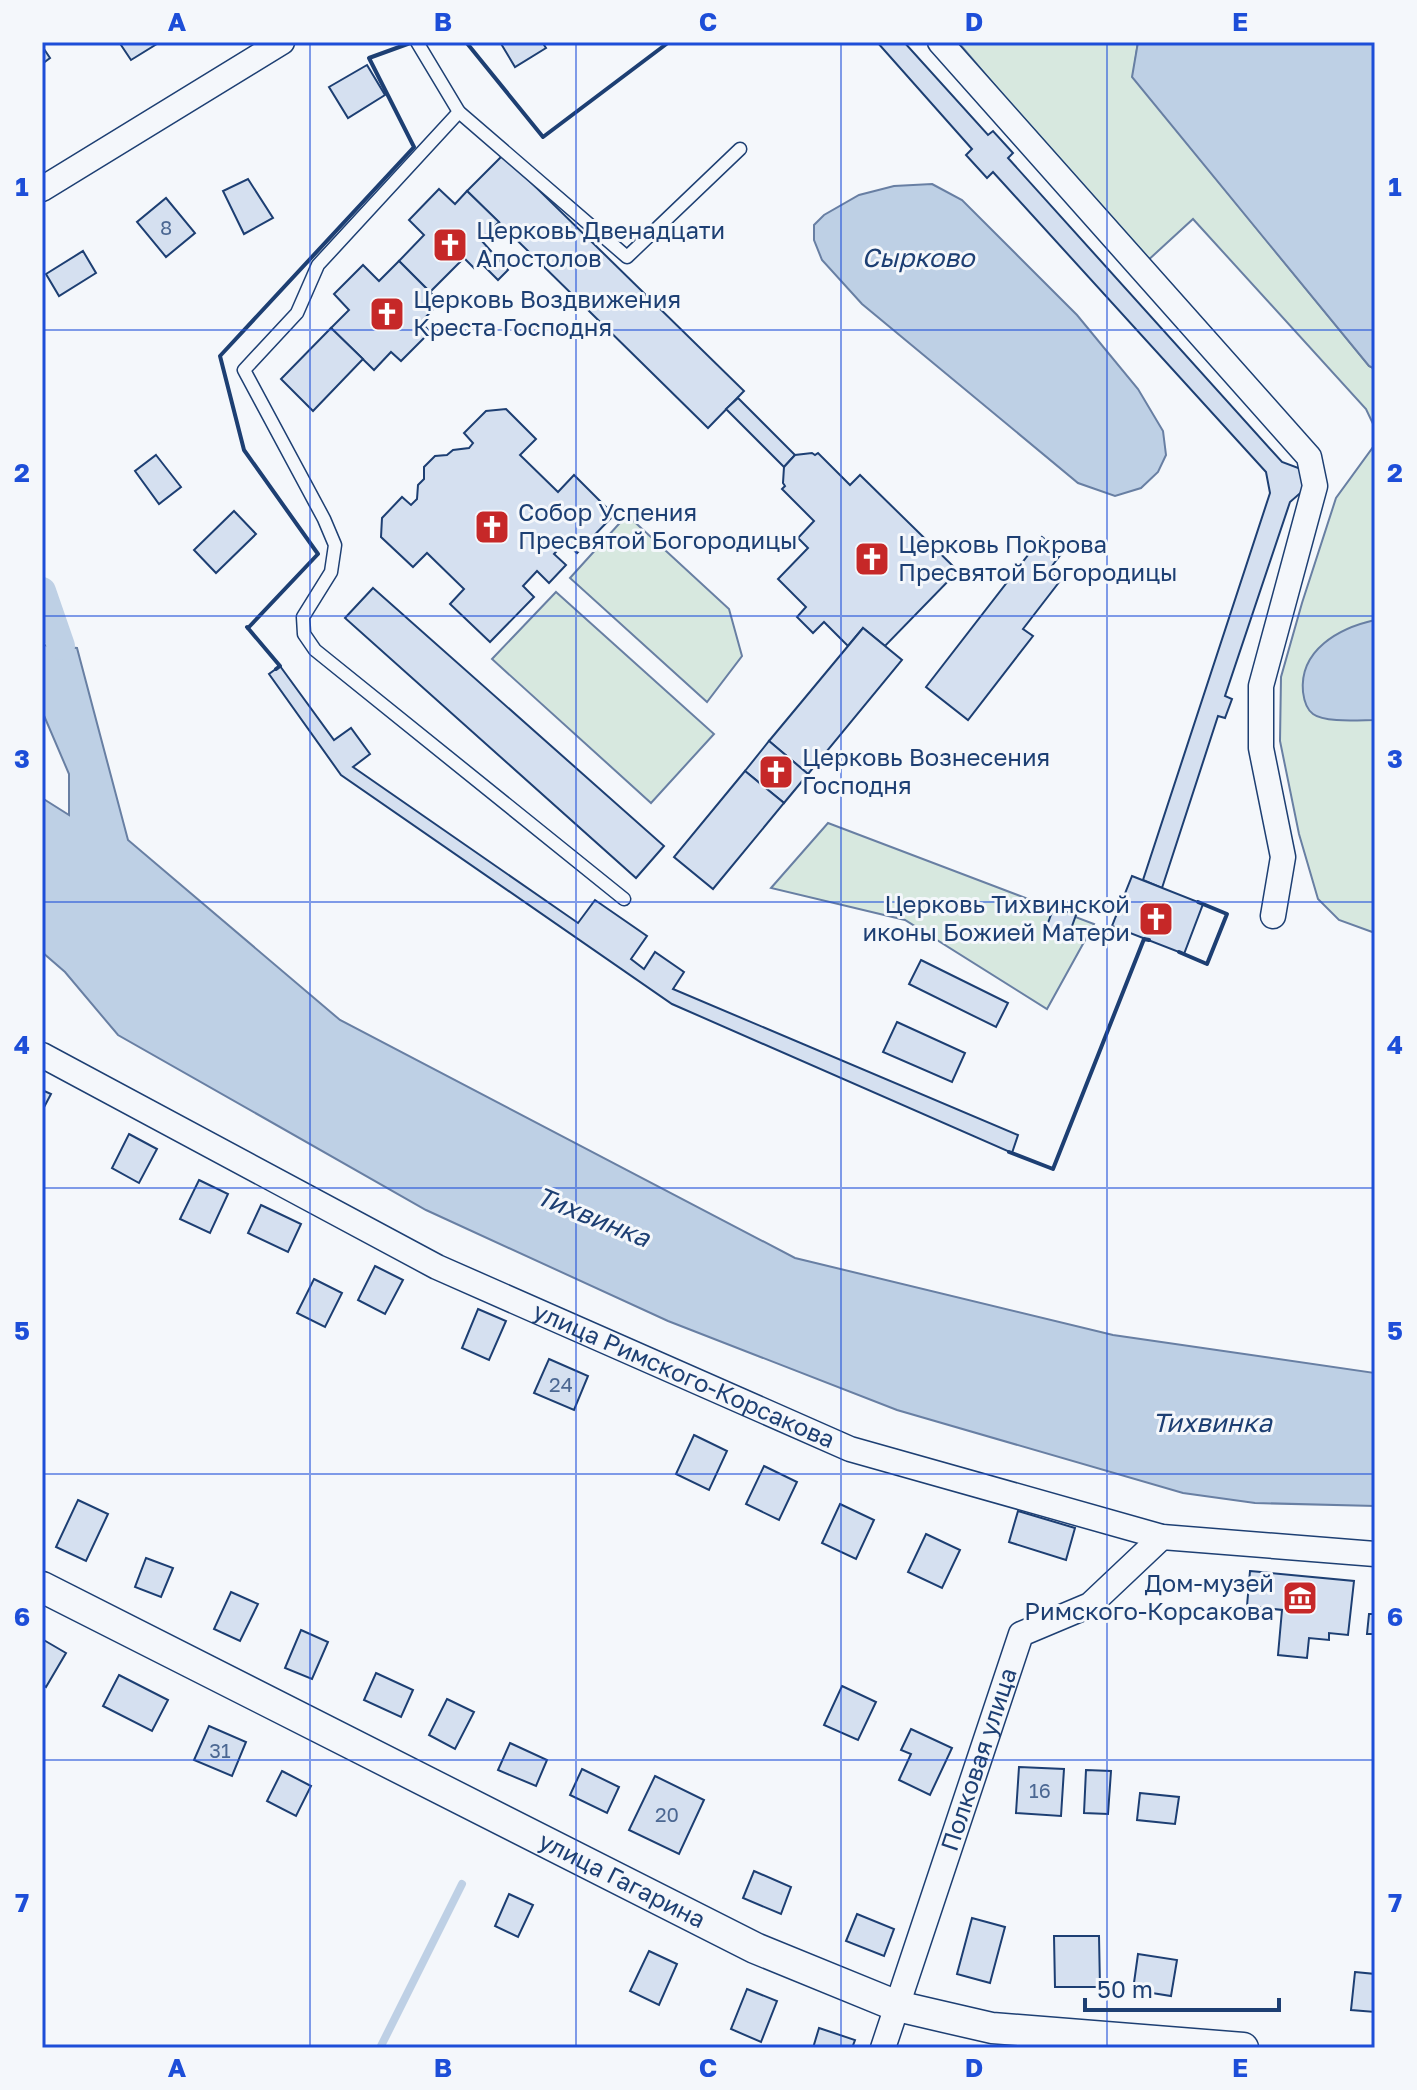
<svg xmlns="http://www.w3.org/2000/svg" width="1417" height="2090" viewBox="0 0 1417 2090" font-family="'Golos Text',sans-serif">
	<rect width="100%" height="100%" fill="#f4f7fb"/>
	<g fill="#d7e8df" stroke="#687fa3" stroke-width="2">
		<path d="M958,42H1138L1133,77L1369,366L1375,369V428L1366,409L1193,219L1145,263Z"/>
		<path d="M1375,430V933L1339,920L1318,899L1299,834L1280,741L1281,677L1302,603L1336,498L1373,447Z"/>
		<path d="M627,515L729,609L742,656L707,702L570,578Z"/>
		<path d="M556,592L714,734L651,803L492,659Z"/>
		<path d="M828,823L1094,924L1047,1009L905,920L771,888Z"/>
	</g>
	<g fill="#bed0e5" stroke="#687fa3" stroke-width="2">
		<path d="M1138,42H1375V369L1369,366L1132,77Z"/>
		<path d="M932,184L962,200L1077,315L1138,389L1163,431L1166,455L1158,472L1141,488L1115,496L1078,483L862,304L822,260L814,240V225L824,215L859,195L894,186Z"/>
		<path d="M1375,620V720C1360,720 1325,723 1313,714C1306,709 1304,700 1303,692C1299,650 1339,628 1375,620Z"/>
		<path d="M42,645L77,648L128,840L340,1020L795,1258L1113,1335L1375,1373V1506L1255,1503L1183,1493L897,1410L668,1321L426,1210L118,1035L65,972L42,952V798L69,815V774L42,711Z"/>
	</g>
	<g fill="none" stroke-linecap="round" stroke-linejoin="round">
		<path stroke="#bed0e5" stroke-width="8" d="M380,2048L462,1884"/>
		<path stroke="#bed0e5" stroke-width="28" d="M42,591L61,646"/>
	</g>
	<g fill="#d5e0f0" stroke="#1d3f73" stroke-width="2">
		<path d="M119,42H160L131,60Z"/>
		<path d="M500,42H542L546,48L515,67Z"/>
		<path d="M877,42H904L988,135L993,131L1013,153L1008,158L1282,462L1301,469L1305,489L1290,502L1225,696L1232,699L1225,718L1218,716L1162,888L1143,880L1270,493L1266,472L993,172L987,178L966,155L972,149Z"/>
		<path d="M42,46L50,58L42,64Z"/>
		<path d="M367,65L385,95L348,118L329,87Z"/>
		<path d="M503,155L744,391L708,428L467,191Z"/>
		<path d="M248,179L273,218L244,234L223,191Z"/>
		<path d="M439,189L455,204L467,191L499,222L481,240L508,270L498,280L480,262L474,268L464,258L430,292L399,261L424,235L409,220Z"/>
		<path d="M166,198L195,233L166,257L137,222Z"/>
		<path d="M83,251L96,273L59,296L46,274Z"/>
		<path d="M399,261L440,302L421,322L430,332L401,361L391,352L374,370L331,328L349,310L334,294L363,265L379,281Z"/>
		<path d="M331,328L363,359L313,411L281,379Z"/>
		<path d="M738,398L795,455L784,467L726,409Z"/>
		<path d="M506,409L536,439L520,455L558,492L574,475L614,515L577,553L565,542L554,554L566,565L549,583L537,571L523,586L534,597L490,642L450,604L464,589L427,553L413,567L381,537L382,518L402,497L411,505L417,499L418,485L424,479V467L435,456L447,455L453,450L469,448L473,443L464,433L486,411Z"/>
		<path d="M812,453L815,455L818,453L850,485L860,475L958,571L885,646L863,628L848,646L824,622L813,633L797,617L806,607L778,579L808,548L798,538L814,521L782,489L785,486L783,483L784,467L795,455Z"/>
		<path d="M156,455L181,487L159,504L135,471Z"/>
		<path d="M234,511L256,534L216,573L194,550Z"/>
		<path d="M1042,537L1062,553L1048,571L1060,581L1023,629L1033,636L968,720L926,687Z"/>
		<path d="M373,588L664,846L636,878L345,618Z"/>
		<path d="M863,628L902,660L808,774L769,741Z"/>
		<path d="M280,666L334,740L351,728L370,754L353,767L578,923L595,900L647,936L631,959L644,969L655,952L684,972L673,989L1018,1135L1012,1153L672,1004L341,775L269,674Z"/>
		<path d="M769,741L808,774L784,803L745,771Z"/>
		<path d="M745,771L784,803L713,889L674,857Z"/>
		<path d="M1132,876L1203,904L1184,954L1112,926Z"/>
		<path d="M1054,907L1076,915L1068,937L1046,928Z"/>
		<path d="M921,960L1008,1003L996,1027L909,984Z"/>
		<path d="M897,1022L965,1053L952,1082L883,1052Z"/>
		<path d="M42,1090L51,1094L42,1111Z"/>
		<path d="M129,1134L157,1149L139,1183L112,1168Z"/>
		<path d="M199,1180L228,1194L210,1233L180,1219Z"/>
		<path d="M261,1205L301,1224L288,1252L248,1233Z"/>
		<path d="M375,1266L403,1280L385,1314L358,1300Z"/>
		<path d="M314,1279L342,1293L325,1327L297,1313Z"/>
		<path d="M478,1309L506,1321L489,1360L462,1348Z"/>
		<path d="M549,1359L588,1376L574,1410L534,1393Z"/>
		<path d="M694,1435L727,1451L709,1490L676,1474Z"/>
		<path d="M764,1466L797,1482L779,1520L746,1504Z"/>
		<path d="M78,1500L108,1514L86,1561L56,1547Z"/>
		<path d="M840,1504L874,1520L856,1559L822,1543Z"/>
		<path d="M1018,1511L1075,1528L1066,1560L1009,1542Z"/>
		<path d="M926,1534L960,1550L942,1588L908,1572Z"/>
		<path d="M146,1558L173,1568L161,1597L135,1587Z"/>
		<path d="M1250,1571L1354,1581L1348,1635L1329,1633V1640L1309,1638L1307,1658L1278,1655L1282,1610L1247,1606Z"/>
		<path d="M231,1592L258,1604L240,1641L214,1629Z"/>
		<path d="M1369,1614H1375V1634H1367Z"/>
		<path d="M301,1630L328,1642L312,1679L285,1668Z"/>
		<path d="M42,1639L66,1653L46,1687L42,1684Z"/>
		<path d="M376,1673L413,1690L401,1717L364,1700Z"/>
		<path d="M119,1675L168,1700L152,1731L103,1706Z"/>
		<path d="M842,1686L876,1702L858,1740L824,1725Z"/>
		<path d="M447,1699L474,1712L455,1749L429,1735Z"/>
		<path d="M209,1726L246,1742L232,1776L194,1760Z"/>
		<path d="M911,1729L952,1748L930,1795L899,1780L911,1754L901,1750Z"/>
		<path d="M510,1743L547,1760L536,1786L498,1770Z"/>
		<path d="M1019,1767L1064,1769L1061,1816L1016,1813Z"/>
		<path d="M582,1769L619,1787L607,1813L570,1795Z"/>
		<path d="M1086,1770L1111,1771L1108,1814L1084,1813Z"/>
		<path d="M282,1771L311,1786L296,1816L267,1801Z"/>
		<path d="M655,1776L704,1800L679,1854L629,1830Z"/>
		<path d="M1140,1793L1179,1797L1175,1824L1137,1820Z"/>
		<path d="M754,1871L791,1887L781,1914L743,1898Z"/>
		<path d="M509,1894L533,1905L518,1937L495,1926Z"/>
		<path d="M857,1914L894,1929L884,1956L846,1941Z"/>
		<path d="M972,1918L1005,1927L990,1983L957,1974Z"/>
		<path d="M1054,1936H1099L1100,1987H1055Z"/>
		<path d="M649,1951L677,1964L659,2005L630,1991Z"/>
		<path d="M1138,1954L1177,1960L1171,1996L1133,1990Z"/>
		<path d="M1355,1972L1375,1974V2012L1351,2010Z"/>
		<path d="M747,1989L777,2001L761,2042L731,2029Z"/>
		<path d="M819,2028L855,2040L852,2048H813Z"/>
	</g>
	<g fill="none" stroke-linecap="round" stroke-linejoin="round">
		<defs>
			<g id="service">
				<path d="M417,42L459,112L627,257L740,149"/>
				<path d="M459,112L318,265L297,313L244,370L324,519L335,545L331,572L303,617L304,634L315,650L624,899"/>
			</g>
			<g id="minor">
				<path d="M940,42L1309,457L1315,486L1261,686V748L1283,857L1273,916"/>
				<path d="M42,189L282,42"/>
				<path id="s1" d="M42,1055L437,1267L850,1449L1162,1537L1375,1554"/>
				<path id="s2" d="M883,2048L1021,1634L1090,1605L1162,1537"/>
			</g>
			<g id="tertiary">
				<path id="s3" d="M42,1587L755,1948L897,2006L992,2028L1243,2048"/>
			</g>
		</defs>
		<use href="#service" stroke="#1d3f73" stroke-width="15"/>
		<use href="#minor" stroke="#1d3f73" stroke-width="27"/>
		<use href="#tertiary" stroke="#1d3f73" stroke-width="33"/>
		<use href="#service" stroke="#f4f7fb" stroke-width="12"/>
		<use href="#minor" stroke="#f4f7fb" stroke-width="24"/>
		<use href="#tertiary" stroke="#f4f7fb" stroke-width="30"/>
		<g stroke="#1d3f73" stroke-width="4">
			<path d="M466,42L543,137L669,42"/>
			<path d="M247,627L280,666L276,669"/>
			<path d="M248,628L318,554L244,450L220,356L414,147L369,58L413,42"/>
			<path d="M1179,952L1207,964L1227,914L1198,902"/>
			<path d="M1009,1152L1053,1169L1144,939L1149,940"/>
		</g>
	</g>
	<path fill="none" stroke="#1d4ed8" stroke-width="2" stroke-opacity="0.55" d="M310,42V2048M576,42V2048M841,42V2048M1107,42V2048M42,330H1375M42,616H1375M42,902H1375M42,1188H1375M42,1474H1375M42,1760H1375"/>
	<defs>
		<symbol id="church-square" viewBox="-11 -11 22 22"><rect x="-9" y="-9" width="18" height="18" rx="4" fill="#c62828" stroke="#f4f7fb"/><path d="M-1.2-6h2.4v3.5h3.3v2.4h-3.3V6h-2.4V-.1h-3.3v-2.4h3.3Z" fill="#fff"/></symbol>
		<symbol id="museum-square" viewBox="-11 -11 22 22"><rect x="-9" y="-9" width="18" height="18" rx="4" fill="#c62828" stroke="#f4f7fb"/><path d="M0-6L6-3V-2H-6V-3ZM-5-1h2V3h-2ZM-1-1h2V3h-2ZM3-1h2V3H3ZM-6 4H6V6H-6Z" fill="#fff"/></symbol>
	</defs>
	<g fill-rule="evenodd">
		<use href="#church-square" x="430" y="225" width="40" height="40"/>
		<use href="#church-square" x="367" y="294" width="40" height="40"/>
		<use href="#church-square" x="472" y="507" width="40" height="40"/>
		<use href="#church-square" x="852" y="539" width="40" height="40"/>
		<use href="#church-square" x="756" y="752" width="40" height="40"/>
		<use href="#church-square" x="1136" y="899" width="40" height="40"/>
		<use href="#museum-square" x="1280" y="1578" width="40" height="40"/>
	</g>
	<g text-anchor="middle" stroke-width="6" stroke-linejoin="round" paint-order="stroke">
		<g font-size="20" fill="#4b6792">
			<text x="166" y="235">8</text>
			<text x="561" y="1392">24</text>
			<text x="220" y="1758">31</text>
			<text x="1040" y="1798">16</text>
			<text x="667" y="1822">20</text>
		</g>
		<g font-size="24" fill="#1d3f73" stroke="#f4f7fb" text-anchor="start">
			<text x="476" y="239">Церковь Двенадцати<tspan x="476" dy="28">Апостолов</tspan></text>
			<text x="413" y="308">Церковь Воздвижения<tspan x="413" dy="28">Креста Господня</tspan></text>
			<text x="518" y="521">Собор Успения<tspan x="518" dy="28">Пресвятой Богородицы</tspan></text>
			<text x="898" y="553">Церковь Покрова<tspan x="898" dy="28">Пресвятой Богородицы</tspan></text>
			<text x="802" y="766">Церковь Вознесения<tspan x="802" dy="28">Господня</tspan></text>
			<text x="1130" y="913" text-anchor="end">Церковь Тихвинской<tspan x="1130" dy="28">иконы Божией Матери</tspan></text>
			<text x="1274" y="1592" text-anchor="end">Дом-музей<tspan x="1274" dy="28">Римского-Корсакова</tspan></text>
		</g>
		<g font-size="24" fill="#1d3f73" stroke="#f4f7fb">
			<text dy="8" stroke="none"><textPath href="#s1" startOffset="718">улица Римского-Корсакова</textPath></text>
			<text dy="8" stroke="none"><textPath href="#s2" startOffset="304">Полковая улица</textPath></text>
			<text dy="8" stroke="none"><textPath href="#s3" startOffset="650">улица Гагарина</textPath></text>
		</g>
		<g font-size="26" font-style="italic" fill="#1d3f73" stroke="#f4f7fb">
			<text x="918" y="267">Сырково</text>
			<text transform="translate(593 1217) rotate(22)" y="9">Тихвинка</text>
			<text x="1212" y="1432">Тихвинка</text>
		</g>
	</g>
	<rect width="1417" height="2090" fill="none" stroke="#f4f7fb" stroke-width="88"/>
	<path d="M1085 1998v12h194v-12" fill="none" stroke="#1d3f73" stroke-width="4"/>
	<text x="1097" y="1998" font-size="24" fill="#1d3f73" stroke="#f4f7fb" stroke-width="6" paint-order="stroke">50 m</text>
	<rect x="44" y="44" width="1329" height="2002" fill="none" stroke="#1d4ed8" stroke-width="3"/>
	<g font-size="26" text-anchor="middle" font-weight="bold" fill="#1d4ed8">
		<text x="177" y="31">A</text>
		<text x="443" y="31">B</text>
		<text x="708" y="31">C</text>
		<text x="974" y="31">D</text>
		<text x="1240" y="31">E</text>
		<text x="22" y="196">1</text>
		<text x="1395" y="196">1</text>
		<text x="22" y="482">2</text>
		<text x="1395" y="482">2</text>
		<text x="22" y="768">3</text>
		<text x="1395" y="768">3</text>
		<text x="22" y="1054">4</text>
		<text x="1395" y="1054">4</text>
		<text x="22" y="1340">5</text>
		<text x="1395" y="1340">5</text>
		<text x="22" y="1626">6</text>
		<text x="1395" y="1626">6</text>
		<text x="22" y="1912">7</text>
		<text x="1395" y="1912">7</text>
		<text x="177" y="2077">A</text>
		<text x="443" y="2077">B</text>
		<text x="708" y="2077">C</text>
		<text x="974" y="2077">D</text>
		<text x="1240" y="2077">E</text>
	</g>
</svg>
